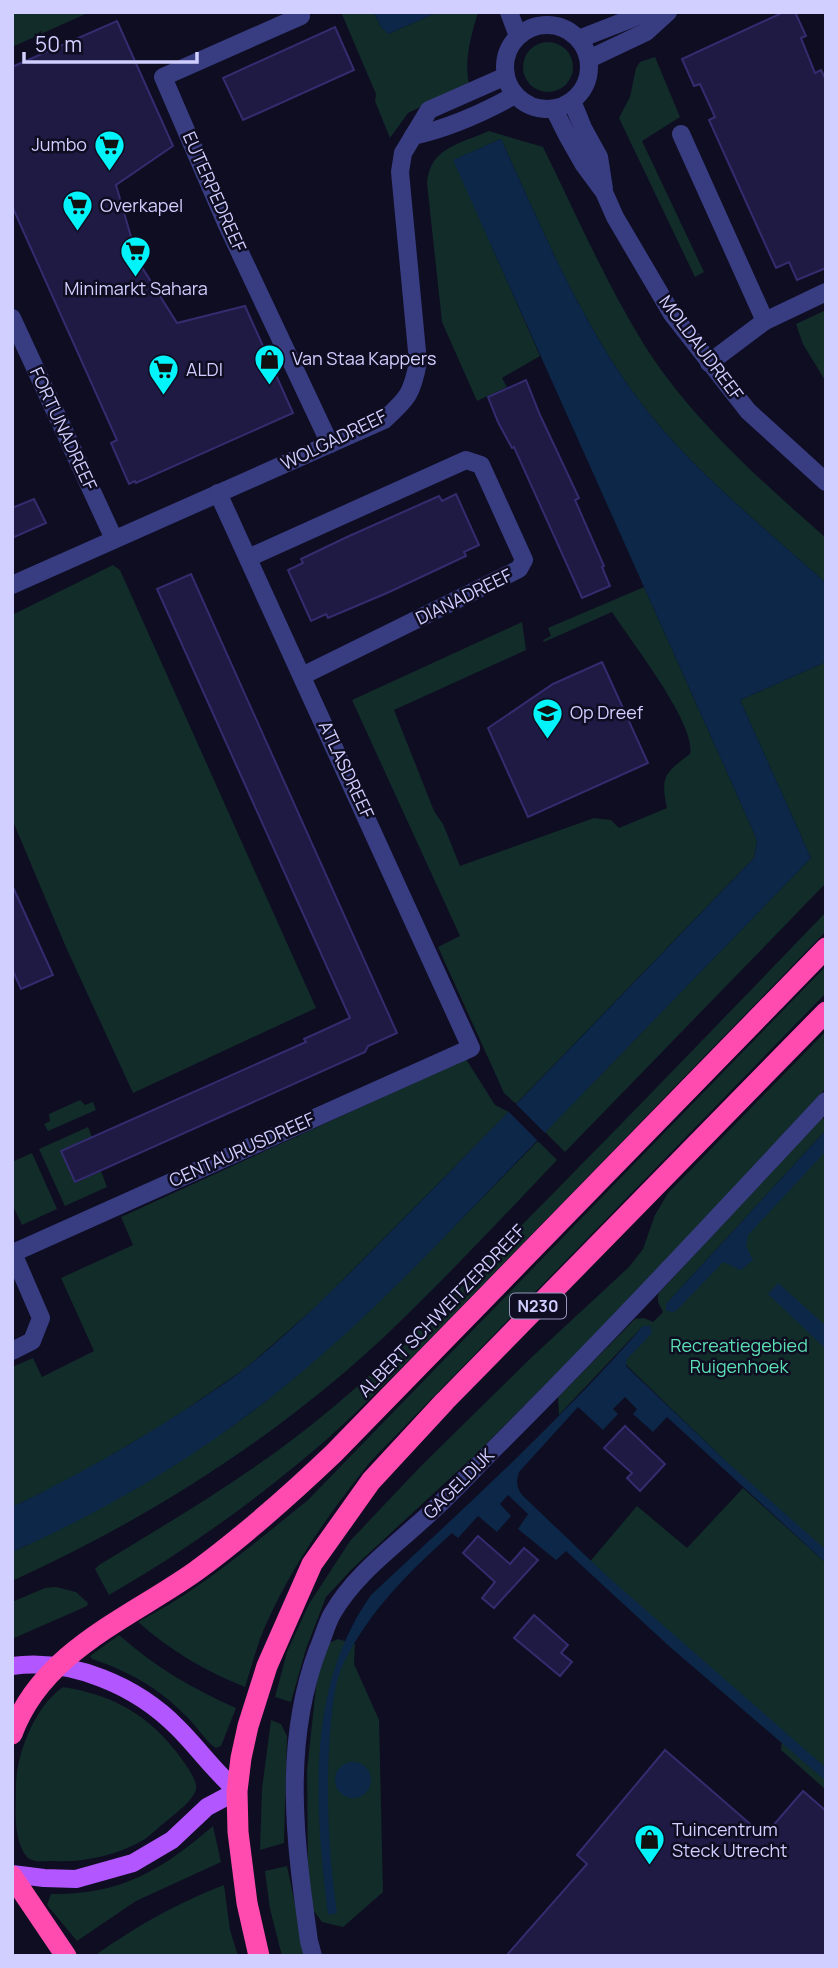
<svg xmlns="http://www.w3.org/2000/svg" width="838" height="1968" viewBox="0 0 838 1968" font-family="Manrope,sans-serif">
	<rect width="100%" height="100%" fill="#0f0d22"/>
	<g fill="#112c29">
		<path d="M12,12H90L12,47Z"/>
		<path d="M341,12H374L381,27L388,34L438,12H478C471,37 464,58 469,84L408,113L390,138L375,101L376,94Z"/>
		<circle cx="548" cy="67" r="25"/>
		<path d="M655,57L680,117L642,141L704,272L695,277L619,118L630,97L636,68L640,62Z"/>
		<path d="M489,131L543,147C575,212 605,281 643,343C690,418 760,480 826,538V583C767,530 703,479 653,418C586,336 545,235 501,139L454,160L540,356L502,378L507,387L477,401L442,322L427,183C430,147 460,144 489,131Z"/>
		<path d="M826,310V382L803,344L796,324Z"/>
		<path d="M113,565L120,570L316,1008L133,1093L65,945L12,819V615Z"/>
		<path d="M644,587L755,835L757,842L754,858L516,1104L504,1093L438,947L460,936L352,700L522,622L526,650L394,710L434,811L443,824L460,866L594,818L611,820L619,828L667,808C660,776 665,773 690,754C697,724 629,639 612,612L544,642L543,640L551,636L548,628Z"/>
		<path d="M826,662V883L565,1152L545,1132L811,858L740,700Z"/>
		<path d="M826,912V931L433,1336C398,1371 363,1407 326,1440C259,1498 186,1551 109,1595L95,1569L99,1565C173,1520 248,1476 315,1422C389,1363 453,1295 519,1228C622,1124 724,1018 826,912Z"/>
		<path d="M826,966V993L371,1461C331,1511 295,1561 268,1620C258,1641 252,1665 245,1687C205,1671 171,1651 138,1622C200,1590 253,1544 308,1500Z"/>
		<path d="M826,1031V1088L619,1311L472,1458L353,1568L326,1597L306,1649L291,1702L275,1697L287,1652L309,1604L350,1541L421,1466L533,1356L629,1267L643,1249L655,1215L668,1193Z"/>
		<path d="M466,1059L495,1105L509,1112L320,1303L246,1368L169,1421L73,1478L12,1507V1367L33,1358L42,1377L94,1351L61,1278L133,1245L121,1217Z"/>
		<path d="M80,1100L85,1105L93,1102L96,1110L48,1131L44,1124L50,1121L49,1114Z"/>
		<path d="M822,1117L826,1121V1130L666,1304L826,1140V1558L619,1358L643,1326L559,1415L558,1397L635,1319L644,1318L653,1322L663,1312L658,1302V1294Z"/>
		<path d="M88,1127L92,1137L62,1151L75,1183L101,1171L107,1187L65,1206L39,1149Z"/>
		<path d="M538,1141L557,1160C500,1220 443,1281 383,1338C273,1440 148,1519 12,1581V1552C64,1529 112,1500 161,1470C195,1449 231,1429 262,1404C362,1325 449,1231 538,1141Z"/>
		<path d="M32,1153L57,1209L22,1225L12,1204V1162Z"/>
		<path d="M743,1488L826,1563V1790L781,1750L782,1739L587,1565L637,1506L687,1548Z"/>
		<path d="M56,1587L76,1592L88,1603L87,1606L12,1639V1602L45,1588Z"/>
		<path d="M119,1635C155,1667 193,1689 236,1708L221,1746L216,1748C208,1744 195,1724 186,1716C159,1688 128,1671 92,1659L90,1656Z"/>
		<path d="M338,1639L355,1644L354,1664L379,1720L383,1892L343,1927L322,1922L311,1907L308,1869L307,1770L317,1678L329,1643Z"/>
		<path d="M63,1687C120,1696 156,1720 188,1768C192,1775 199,1785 195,1792C190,1803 178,1811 169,1819C161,1825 153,1833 145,1839C119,1855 83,1863 53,1861C45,1861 33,1863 27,1857C12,1839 16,1806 16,1784C17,1752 36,1705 63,1687Z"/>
		<path d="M271,1720L281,1724L287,1736L284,1843L260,1850L262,1789Z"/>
		<path d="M213,1826L221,1862L136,1901L77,1941L47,1905L51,1894C121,1895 162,1870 213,1826Z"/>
		<path d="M287,1866L306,1956H282L270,1909L265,1871Z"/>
		<path d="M224,1885L230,1930L238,1956H94C137,1926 175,1904 224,1885Z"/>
	</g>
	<g fill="#0c2747">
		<path d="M374,12H438L388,34L381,27Z"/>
		<path d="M501,139C545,235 586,336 653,418C703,479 767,530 826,583V662L740,700L811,858C718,954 625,1050 532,1146C445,1236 360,1329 261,1405C186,1463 99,1514 12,1552V1507C77,1476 140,1440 200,1400C215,1389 232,1379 247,1367C316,1311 376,1246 438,1184C544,1076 649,967 754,858L757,842L755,835L453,160Z"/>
		<path d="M826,1130V1151L748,1235L746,1246L753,1260L741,1270L723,1262L676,1311L671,1312L666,1310V1304Z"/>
		<path d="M778,1283L826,1326V1349L768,1294Z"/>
		<path d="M643,1326H650L652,1333L627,1359L626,1366L728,1463L826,1550V1563L667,1417L653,1432L633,1414L637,1409L625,1397L613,1409L618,1414L603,1430L578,1407L519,1472C516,1482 516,1486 522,1495L608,1577L826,1768V1781L670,1647L566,1551L556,1560L518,1529L528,1514L508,1495L500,1504L511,1516L497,1532L478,1516L458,1538L452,1533C408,1573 370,1610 343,1664C335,1681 333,1703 331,1721C325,1786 328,1849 337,1913L328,1915C315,1807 305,1688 371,1595C464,1508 559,1422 643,1326Z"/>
		<circle cx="353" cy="1780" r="18"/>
	</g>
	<path fill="#0f0d22" d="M514,1102L547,1135L540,1143L507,1110Z"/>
	<g fill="#1f1a43" stroke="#332c6f" stroke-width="2">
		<path d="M784,12H795L806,36L801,38L815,73L821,70L826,80V268L797,280L789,262L776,268L709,120L715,117L700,84L694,86L682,59Z"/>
		<path d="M117,21L173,146L116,185L138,261L177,323L245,306L293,413L136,483L135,481L129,484L111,443L117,440L12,206V67Z"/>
		<path d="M335,27L354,70L243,120L223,78Z"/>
		<path d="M526,380L540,415L579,498L575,500L604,566L602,567L610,586L582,598L514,447L512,448L498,422L488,397Z"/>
		<path d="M456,494L479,545L464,552L466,556L387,593L328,618L326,614L311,621L288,570L303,563L301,559L347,537L439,496L442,501Z"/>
		<path d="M34,499L46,523L12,538V508Z"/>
		<path d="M191,574L397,1033L368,1046L365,1052L75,1182L61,1151L306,1042L304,1039L350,1018L157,589Z"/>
		<path d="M602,662L648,763L528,817L488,728L553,684Z"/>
		<path d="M12,885L53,975L21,989L12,969Z"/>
		<path d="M625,1426L665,1464L640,1491L627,1478L632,1473L604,1448Z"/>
		<path d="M478,1536L510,1564L524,1548L538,1560L494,1608L482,1598L495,1582L463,1553Z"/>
		<path d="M534,1615L568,1645L561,1653L572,1662L560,1676L514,1638Z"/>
		<path d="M665,1750L764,1836L803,1791L826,1811V1956H506L587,1864L577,1855Z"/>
	</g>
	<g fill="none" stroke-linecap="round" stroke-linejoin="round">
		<g stroke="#383c81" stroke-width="18">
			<path d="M509,12L518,36"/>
			<path d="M301,16L163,77L226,223L330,444"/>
			<circle cx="547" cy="67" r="42"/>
			<path d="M579,39L638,16L664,14"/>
			<path d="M589,59L646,32L668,12"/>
			<path d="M572,101L583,128L599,157L604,189"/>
			<path d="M554,109L567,135L584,165L604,192L615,217L672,314L748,411L826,482"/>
			<path d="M681,134L765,321"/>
			<path d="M413,136C449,128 483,113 515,95"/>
			<path d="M12,318L114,539"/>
			<path d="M709,363L765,321L826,292"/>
			<path d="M248,558L466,460L481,465L524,560L519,569L302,676"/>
			<path d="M12,585L384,420C408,398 412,394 418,362L400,172L403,153L429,110L506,76"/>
			<path d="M12,1251L41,1318L32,1341L12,1351"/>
			<path d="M13,1253L471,1048L218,493"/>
			<path d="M313,1956L309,1941C295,1842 282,1745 318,1649C323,1638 326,1625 332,1614C353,1577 388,1551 419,1523C447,1499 472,1471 498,1445C610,1333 718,1217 826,1101"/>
		</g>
		<path stroke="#b256ff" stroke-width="18" d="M12,1666C72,1658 137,1686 178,1728C199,1749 215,1772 237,1791L207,1807L172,1840L133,1863L76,1879L44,1878L12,1874"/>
		<g stroke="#ff4aaf" stroke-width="21">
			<path d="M12,1734C42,1651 130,1618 196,1571C245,1535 290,1495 334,1453L826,948"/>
			<path d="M12,1876L66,1956"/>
			<path d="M259,1956L247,1903L238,1832L237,1791L241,1758L248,1726L267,1666L312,1564L371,1481L445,1401L826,1012"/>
		</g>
	</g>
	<defs>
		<symbol id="supermarket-pin" viewBox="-11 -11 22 30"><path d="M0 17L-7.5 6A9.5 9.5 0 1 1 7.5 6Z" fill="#01f4f9" stroke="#0f0d22"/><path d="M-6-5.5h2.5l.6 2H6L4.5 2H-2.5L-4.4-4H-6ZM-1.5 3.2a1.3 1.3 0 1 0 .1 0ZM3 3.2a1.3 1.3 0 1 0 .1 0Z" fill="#111"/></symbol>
		<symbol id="shop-pin" viewBox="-11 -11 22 30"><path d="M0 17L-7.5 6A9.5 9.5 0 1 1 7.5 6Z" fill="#01f4f9" stroke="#0f0d22"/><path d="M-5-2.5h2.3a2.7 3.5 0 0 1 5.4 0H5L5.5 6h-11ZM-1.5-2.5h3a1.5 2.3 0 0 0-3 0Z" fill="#111"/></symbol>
		<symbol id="school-pin" viewBox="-11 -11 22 30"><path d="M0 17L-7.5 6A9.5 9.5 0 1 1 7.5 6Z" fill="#01f4f9" stroke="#0f0d22"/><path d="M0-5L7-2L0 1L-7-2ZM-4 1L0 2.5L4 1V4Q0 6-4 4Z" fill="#111"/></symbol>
	</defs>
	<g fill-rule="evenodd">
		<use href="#supermarket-pin" x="92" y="128" width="35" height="47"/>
		<use href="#supermarket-pin" x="60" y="188" width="35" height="47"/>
		<use href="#supermarket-pin" x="118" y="234" width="35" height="47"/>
		<use href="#shop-pin" x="252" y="342" width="35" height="47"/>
		<use href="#supermarket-pin" x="146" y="352" width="35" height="47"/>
		<use href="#school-pin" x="530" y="696" width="35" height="47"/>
		<use href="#shop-pin" x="632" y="1822" width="35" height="47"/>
	</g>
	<g text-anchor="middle" stroke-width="5" stroke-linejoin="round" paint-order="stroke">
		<rect fill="#0f0d22" stroke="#9695bd" stroke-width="2" x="510" y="1293.5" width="56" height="25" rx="5"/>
		<g font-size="16" font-weight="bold" fill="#d0cfff">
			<text x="538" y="1312">N230</text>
		</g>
		<g font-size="18" fill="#d0cfff" stroke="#0f0d22" text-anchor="start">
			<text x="87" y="151" text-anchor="end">Jumbo</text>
			<text x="100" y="212">Overkapel</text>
			<text x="136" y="295" text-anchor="middle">Minimarkt Sahara</text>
			<text x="292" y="365">Van Staa Kappers</text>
			<text x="186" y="376">ALDI</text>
			<text x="570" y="719">Op Dreef</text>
			<text x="672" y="1836">Tuincentrum<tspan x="672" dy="21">Steck Utrecht</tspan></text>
		</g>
		<g font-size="18" fill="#d0cfff" stroke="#0f0d22">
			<text transform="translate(214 192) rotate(66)" y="6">EUTERPEDREEF</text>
			<text transform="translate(701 348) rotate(53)" y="6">MOLDAUDREEF</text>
			<text transform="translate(63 429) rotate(65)" y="6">FORTUNADREEF</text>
			<text transform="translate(334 440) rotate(-26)" y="6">WOLGADREEF</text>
			<text transform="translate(464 597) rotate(-26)" y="6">DIANADREEF</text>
			<text transform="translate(346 770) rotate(65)" y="6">ATLASDREEF</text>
			<text transform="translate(242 1150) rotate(-24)" y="6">CENTAURUSDREEF</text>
			<text transform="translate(442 1311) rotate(-46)" y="6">ALBERT SCHWEITZERDREEF</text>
			<text transform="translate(459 1484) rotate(-45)" y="6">GAGELDIJK</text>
		</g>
		<g font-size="18" fill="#5bdfb3" stroke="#0f0d22">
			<text x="739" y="1352">Recreatiegebied<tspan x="739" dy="21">Ruigenhoek</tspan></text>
		</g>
	</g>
	<rect width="838" height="1968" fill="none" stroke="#d0cfff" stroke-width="28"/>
	<path d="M24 52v10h173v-10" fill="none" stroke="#d0cfff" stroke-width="3.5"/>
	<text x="35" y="52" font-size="21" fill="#d0cfff" stroke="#0f0d22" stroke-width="5" paint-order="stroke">50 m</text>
</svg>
